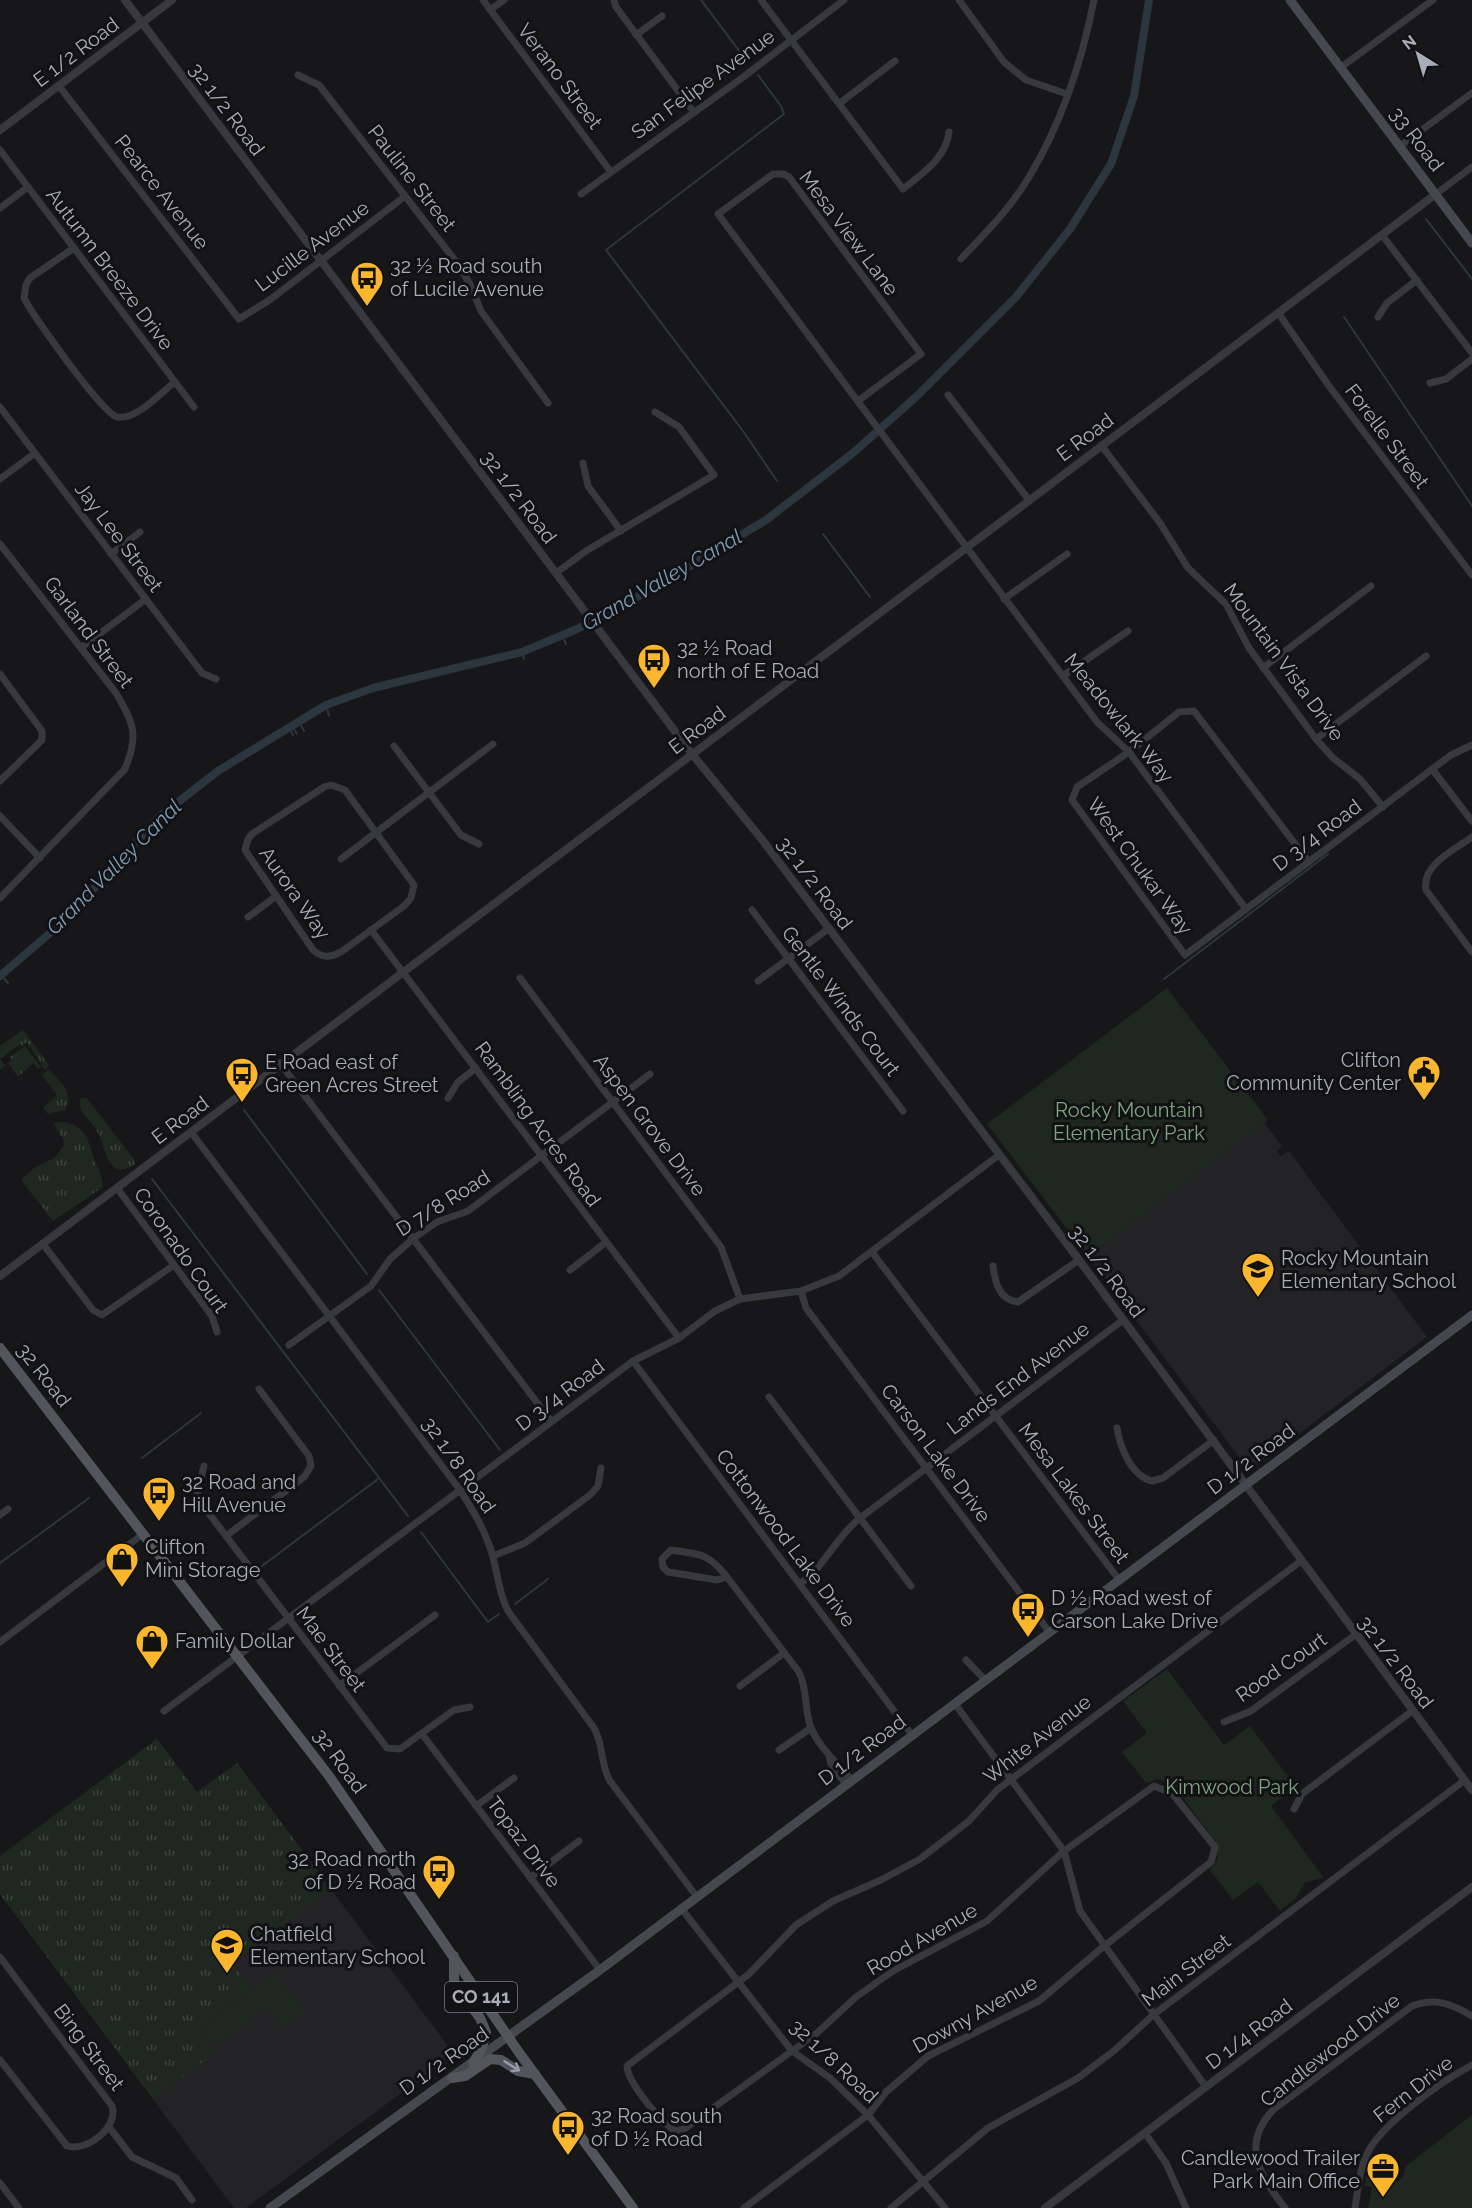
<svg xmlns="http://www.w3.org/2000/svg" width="1472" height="2208" viewBox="0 0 1472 2208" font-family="Raleway,sans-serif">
	<defs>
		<pattern id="grass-tufts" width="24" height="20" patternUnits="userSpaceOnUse" patternTransform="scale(1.5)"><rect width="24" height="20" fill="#1e2720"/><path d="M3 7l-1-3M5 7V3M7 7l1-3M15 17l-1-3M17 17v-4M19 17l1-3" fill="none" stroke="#3c443e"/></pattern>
	</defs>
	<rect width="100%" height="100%" fill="#171719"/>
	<g fill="#232326">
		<path d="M1264,1122L1282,1146L1277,1151L1280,1156L1289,1151L1427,1337L1256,1466L1245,1465L1088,1256Z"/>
		<path d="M157,1739L197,1792L237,1763L454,2054L246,2208H234L0,1894V1856Z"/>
	</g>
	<g fill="url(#grass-tufts)">
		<path d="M23,1030L49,1065L45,1070L27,1042L22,1046L20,1044L0,1059L5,1066L0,1070V1046Z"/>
		<path d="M25,1046L41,1067L38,1069L33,1063L18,1077L8,1063L12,1060L10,1057Z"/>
		<path d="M49,1069C59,1082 75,1092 65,1110L48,1114L43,1108L57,1095L42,1075Z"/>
		<path d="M86,1097L133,1158L135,1164C108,1184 106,1146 96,1129C89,1117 78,1113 80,1099Z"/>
		<path d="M63,1122C84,1125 88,1138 93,1156C98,1171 101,1170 103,1187L53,1221L21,1180L34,1168L54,1158L63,1147L64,1141L53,1123Z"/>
		<path d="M157,1739L197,1792L237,1763L331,1889L232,1963L251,1988L196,2029L214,2054L153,2099L0,1894V1856Z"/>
	</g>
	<g fill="#1e2720">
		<path d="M1167,988L1268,1120L1088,1256L987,1124Z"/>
		<path d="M1167,1669L1224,1745L1250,1726L1296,1787L1271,1806L1324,1878L1305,1882L1296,1898L1280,1911L1258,1882L1233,1900L1210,1870L1218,1859L1216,1842L1173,1785L1158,1779L1146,1783L1122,1752L1147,1733L1123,1701Z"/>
		<path d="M275,1973L305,2012L284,2028L267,2007L214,2048L200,2030Z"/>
		<path d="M1472,2115V2208H1368L1372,2187L1364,2186L1371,2159L1392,2185L1403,2177L1406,2166Z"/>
	</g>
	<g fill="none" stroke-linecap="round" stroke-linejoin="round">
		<g stroke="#2c363e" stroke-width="2">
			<path d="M701,0L746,60"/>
			<path d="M758,75L781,106L784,114L606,250L743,431L777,481"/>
			<path d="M1426,219L1472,279"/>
			<path d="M1344,317L1472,506"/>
			<path d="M823,534L870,597"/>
			<path d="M562,635L566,644"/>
			<path d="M522,652L524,659"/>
			<path d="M326,705L329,716"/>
			<path d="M299,721L304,731"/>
			<path d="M292,726L297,734"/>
			<path d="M289,727L293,735"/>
			<path d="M1,975L8,983"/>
			<path d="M1164,979L1328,854"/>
			<path d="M244,1110L367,1274"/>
			<path d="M152,1179L408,1516"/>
			<path d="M379,1290L500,1450"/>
			<path d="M142,1458L201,1413"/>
			<path d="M421,1532L488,1622L499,1614"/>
			<path d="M0,1563L89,1498"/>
			<path d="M258,1569L378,1479"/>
			<path d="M515,1604L548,1579"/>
		</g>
		<path stroke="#2c363e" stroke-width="8" d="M0,976L64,921L160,816L218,771L326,705L373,688L522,652L577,629L650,590L766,520L853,453L917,396L1016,297L1070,229L1111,164L1134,96L1149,0"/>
		<g stroke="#38393e" stroke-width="7">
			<path d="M483,0L611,172"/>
			<path d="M614,0L616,7L693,111"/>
			<path d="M761,0L903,189C923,173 946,158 949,132"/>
			<path d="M959,0L1004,62L1026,80L1067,94"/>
			<path d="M490,10L504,0"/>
			<path d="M636,35L662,16"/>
			<path d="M1340,68L1433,0"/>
			<path d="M298,75L319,85L457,263L470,284L481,311L548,403"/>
			<path d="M59,86L239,319L271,299L404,197"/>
			<path d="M840,103L895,61"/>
			<path d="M1400,146L1472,93"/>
			<path d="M0,150L194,407"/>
			<path d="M581,194L742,78L844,0"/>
			<path d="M1436,194L1472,167"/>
			<path d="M0,208L28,187"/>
			<path d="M1382,235L1472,353"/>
			<path d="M74,248L30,278L26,285L24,298C32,315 103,414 117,417C136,421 161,392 175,382"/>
			<path d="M961,259C985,233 1011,208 1029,177C1061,124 1082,61 1094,0"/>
			<path d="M1279,314L1329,386L1472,575"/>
			<path d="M1378,317L1387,303L1417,280"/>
			<path d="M1430,383L1446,379L1472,359"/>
			<path d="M948,395L1029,500"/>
			<path d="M858,401L921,354L789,177L783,174H773L718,214L1097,722L1129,752L1246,909"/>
			<path d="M0,407L202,673L216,679"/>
			<path d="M1101,445L1160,523L1188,568L1226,604L1249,648L1316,739L1333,758L1360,779L1383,807"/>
			<path d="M583,463L588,486L621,531"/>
			<path d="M0,479L35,453"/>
			<path d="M0,544L116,693C134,724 139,735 125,769L0,898"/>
			<path d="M111,554L140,532"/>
			<path d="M556,573L586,551L714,475L679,427L655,412"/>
			<path d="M1004,599L1067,554"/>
			<path d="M82,647L146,599"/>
			<path d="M1263,668L1371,586"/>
			<path d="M0,674L42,731V740L0,781"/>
			<path d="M1063,676L1128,631"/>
			<path d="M1316,739L1426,656"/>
			<path d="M394,746L461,835L479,844"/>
			<path d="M1432,769L1472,821"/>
			<path d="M331,785L345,790L414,885L411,898L404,906L341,952C331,957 323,959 313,950L245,850L248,839L252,834L324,787Z"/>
			<path d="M0,816L40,858"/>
			<path d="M1472,837C1454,850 1421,865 1426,890L1472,952"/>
			<path d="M341,859L493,744"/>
			<path d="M1308,861L1194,711L1179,712L1129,752L1077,787L1072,800L1185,955L1451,755L1472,745"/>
			<path d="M752,910L903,1111"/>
			<path d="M248,917L275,897"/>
			<path d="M371,930L679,1338"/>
			<path d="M520,978L721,1247L740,1299"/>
			<path d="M758,981L828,929"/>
			<path d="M280,1063L551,1421"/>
			<path d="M448,1098L458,1082L476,1068"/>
			<path d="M191,1132L460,1490C474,1512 486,1532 493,1557C498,1576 499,1594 508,1611L594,1728C604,1745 600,1764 610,1781L697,1897"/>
			<path d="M117,1188L212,1316L217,1332"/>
			<path d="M43,1244L93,1310L102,1315L174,1265"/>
			<path d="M872,1252L1120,1581"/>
			<path d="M993,1266C995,1282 999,1300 1018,1302L1079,1260"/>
			<path d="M570,1270L605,1243"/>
			<path d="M801,1291L806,1308L1050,1633"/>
			<path d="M289,1345L371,1286L390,1259L414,1238L437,1222L468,1211L650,1074"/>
			<path d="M633,1361L912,1735"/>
			<path d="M769,1397L911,1586"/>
			<path d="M1117,1428C1120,1447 1131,1476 1152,1481L1163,1478L1214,1440"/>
			<path d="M204,1466L197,1494L204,1507L387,1748L400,1749L454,1710L470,1707"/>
			<path d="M0,1515L8,1509"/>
			<path d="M226,1536L304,1477L311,1466L309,1456L259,1389"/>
			<path d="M493,1556L525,1543L590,1495L598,1486L601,1468"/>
			<path d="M727,1577L717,1580L668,1572L663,1567L662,1559L671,1550C701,1555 707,1552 727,1577L799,1672C808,1690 804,1710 811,1728C820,1749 838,1763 852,1781"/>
			<path d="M800,1584C825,1566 836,1537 860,1518L1123,1320"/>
			<path d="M0,1642L143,1534"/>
			<path d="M966,1660L986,1681"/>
			<path d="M339,1686L435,1615"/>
			<path d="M740,1686L784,1653"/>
			<path d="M955,1704L1064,1851L1080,1911L1206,2087"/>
			<path d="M164,1711L633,1361L679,1338L715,1311L740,1299L801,1291L839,1276L999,1155"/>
			<path d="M1224,1722L1251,1711L1355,1635"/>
			<path d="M422,1734L600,1970"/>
			<path d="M779,1750L811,1728"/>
			<path d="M829,1756L831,1764L846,1785"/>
			<path d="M476,1806L514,1778"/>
			<path d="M1294,1809L1302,1794L1412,1711"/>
			<path d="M530,1878L579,1841"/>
			<path d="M681,1908L792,2051L830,2078L868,2115L945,2208"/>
			<path d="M0,1957L112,2106C119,2127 87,2152 67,2146L0,2060"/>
			<path d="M109,2127L132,2157L176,2178L192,2200"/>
			<path d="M1145,2133L1166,2163L1186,2208"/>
			<path d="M0,2183L19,2208"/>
			<path d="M744,2208L868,2115L886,2092L928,2056L1039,2001L1103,1947L1211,1862L1215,1847L1172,1793L1154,1786L1064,1851L987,1921L893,1971L856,1997L817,2033L684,2129L675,2131C661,2122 627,2082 627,2066L749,1974L796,1925L833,1901L881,1880L920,1859L969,1821L997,1790L1301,1561"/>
			<path d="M891,2208L988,2128L1078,2078L1115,2050L1153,2015L1465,1780"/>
			<path d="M1285,2208C1260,2176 1240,2145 1273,2110L1412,2006C1435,1997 1452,2004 1472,2016"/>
			<path d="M1355,2208C1358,2190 1359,2170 1367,2154C1380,2125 1443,2080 1472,2065"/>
		</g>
		<g stroke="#38393e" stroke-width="8">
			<path d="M125,0L692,754L760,837L1079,1260L1472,1790"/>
			<path d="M0,130L172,0"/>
			<path d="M0,1276L1436,194"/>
			<path d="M1045,2208L1472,1887"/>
		</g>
		<g stroke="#45484e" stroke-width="9">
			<path d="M1290,0L1472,243"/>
			<path d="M270,2208L600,1970L1472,1315"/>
		</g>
		<g stroke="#53555d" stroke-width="10">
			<path d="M0,1348L329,1776L520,2054L633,2208"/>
			<path d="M454,1956V1982L480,2018L486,2032L482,2048L473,2063"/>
			<path d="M452,2078L465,2076L490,2059L501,2060L518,2071L535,2074"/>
		</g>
	</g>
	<defs><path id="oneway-shaft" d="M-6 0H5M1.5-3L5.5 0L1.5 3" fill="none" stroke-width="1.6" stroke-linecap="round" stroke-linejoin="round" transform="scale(1.5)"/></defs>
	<use stroke="#979ba7" href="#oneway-shaft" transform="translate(512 2066) rotate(32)"/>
	<defs>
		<symbol id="bus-pin" viewBox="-11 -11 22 30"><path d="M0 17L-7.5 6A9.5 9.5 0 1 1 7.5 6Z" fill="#fab62d" stroke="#121214"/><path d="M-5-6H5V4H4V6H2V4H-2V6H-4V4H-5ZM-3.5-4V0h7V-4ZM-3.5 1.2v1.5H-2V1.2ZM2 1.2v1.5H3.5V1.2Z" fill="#111"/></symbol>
		<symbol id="civic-pin" viewBox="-11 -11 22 30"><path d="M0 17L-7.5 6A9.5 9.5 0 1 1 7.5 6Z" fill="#fab62d" stroke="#121214"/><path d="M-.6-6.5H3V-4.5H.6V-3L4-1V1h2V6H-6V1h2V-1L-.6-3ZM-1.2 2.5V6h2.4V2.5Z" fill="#111"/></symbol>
		<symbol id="school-pin" viewBox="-11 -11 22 30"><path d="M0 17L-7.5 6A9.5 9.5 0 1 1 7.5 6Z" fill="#fab62d" stroke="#121214"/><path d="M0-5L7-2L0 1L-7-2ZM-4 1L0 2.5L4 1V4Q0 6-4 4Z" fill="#111"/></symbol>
		<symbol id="shop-pin" viewBox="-11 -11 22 30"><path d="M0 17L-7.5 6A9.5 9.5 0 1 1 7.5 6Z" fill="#fab62d" stroke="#121214"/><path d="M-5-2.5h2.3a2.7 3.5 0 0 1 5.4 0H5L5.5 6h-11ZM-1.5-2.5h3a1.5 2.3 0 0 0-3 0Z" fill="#111"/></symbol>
		<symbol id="office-pin" viewBox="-11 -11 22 30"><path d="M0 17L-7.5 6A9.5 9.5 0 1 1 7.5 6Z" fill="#fab62d" stroke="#121214"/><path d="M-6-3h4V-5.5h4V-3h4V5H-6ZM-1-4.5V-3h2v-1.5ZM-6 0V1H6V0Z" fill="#111"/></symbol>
	</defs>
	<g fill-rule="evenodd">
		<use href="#bus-pin" x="348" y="259" width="38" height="52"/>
		<use href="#bus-pin" x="635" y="641" width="38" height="52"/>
		<use href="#civic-pin" x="1405" y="1053" width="38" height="52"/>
		<use href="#bus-pin" x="223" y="1055" width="38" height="52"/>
		<use href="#school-pin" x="1239" y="1250" width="38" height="52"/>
		<use href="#bus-pin" x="140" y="1474" width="38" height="52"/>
		<use href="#shop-pin" x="103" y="1540" width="38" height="52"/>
		<use href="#bus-pin" x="1009" y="1590" width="38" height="52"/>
		<use href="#shop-pin" x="133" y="1622" width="38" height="52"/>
		<use href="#bus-pin" x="420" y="1852" width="38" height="52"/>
		<use href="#school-pin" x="208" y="1926" width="38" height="52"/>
		<use href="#bus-pin" x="549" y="2108" width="38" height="52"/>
		<use href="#office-pin" x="1364" y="2150" width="38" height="52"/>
	</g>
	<g text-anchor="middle" stroke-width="6" stroke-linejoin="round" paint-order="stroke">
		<rect fill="#121214" stroke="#7b7e88" stroke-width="1.5" x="445" y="1982" width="72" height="30" rx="4.5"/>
		<g font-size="18" font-weight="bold" fill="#a8adb9">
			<text x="481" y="2003">CO 141</text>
		</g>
		<g font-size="20" fill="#a8adb9" stroke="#121214">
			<text transform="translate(76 52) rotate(-37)" y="7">E 1/2 Road</text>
			<text transform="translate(560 76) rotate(53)" y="7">Verano Street</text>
			<text transform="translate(703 84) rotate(-36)" y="7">San Felipe Avenue</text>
			<text transform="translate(227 109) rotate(53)" y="7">32 1/2 Road</text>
			<text transform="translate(1417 139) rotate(53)" y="7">33 Road</text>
			<text transform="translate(412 178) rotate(52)" y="7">Pauline Street</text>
			<text transform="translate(162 192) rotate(52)" y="7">Pearce Avenue</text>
			<text transform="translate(849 233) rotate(53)" y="7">Mesa View Lane</text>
			<text transform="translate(312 246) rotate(-37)" y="7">Lucille Avenue</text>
			<text transform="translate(110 269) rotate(53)" y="7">Autumn Breeze Drive</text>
			<text transform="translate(1387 436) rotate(53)" y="7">Forelle Street</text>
			<text transform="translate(1085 437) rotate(-37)" y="7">E Road</text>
			<text transform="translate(519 497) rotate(53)" y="7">32 1/2 Road</text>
			<text transform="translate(119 537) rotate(53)" y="7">Jay Lee Street</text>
			<text transform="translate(89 632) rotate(53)" y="7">Garland Street</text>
			<text transform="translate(1284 662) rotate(54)" y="7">Mountain Vista Drive</text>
			<text transform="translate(1119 718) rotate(51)" y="7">Meadowlark Way</text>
			<text transform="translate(697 730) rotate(-37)" y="7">E Road</text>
			<text transform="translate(1317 835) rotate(-37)" y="7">D 3/4 Road</text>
			<text transform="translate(1140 866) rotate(54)" y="7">West Chukar Way</text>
			<text transform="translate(815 883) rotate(53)" y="7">32 1/2 Road</text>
			<text transform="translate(295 893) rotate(55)" y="7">Aurora Way</text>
			<text transform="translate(841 1001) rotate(53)" y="7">Gentle Winds Court</text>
			<text transform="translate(180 1120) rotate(-37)" y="7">E Road</text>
			<text transform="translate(538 1124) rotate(54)" y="7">Rambling Acres Road</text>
			<text transform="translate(650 1125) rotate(53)" y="7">Aspen Grove Drive</text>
			<text transform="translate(443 1203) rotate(-32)" y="7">D 7/8 Road</text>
			<text transform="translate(181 1250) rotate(55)" y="7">Coronado Court</text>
			<text transform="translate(1107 1271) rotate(53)" y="7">32 1/2 Road</text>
			<text transform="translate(44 1375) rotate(52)" y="7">32 Road</text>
			<text transform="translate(1018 1378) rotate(-37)" y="7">Lands End Avenue</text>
			<text transform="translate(560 1395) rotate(-37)" y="7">D 3/4 Road</text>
			<text transform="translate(936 1453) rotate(53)" y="7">Carson Lake Drive</text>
			<text transform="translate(1251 1459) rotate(-37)" y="7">D 1/2 Road</text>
			<text transform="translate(459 1465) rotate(55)" y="7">32 1/8 Road</text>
			<text transform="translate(1074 1493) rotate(53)" y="7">Mesa Lakes Street</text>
			<text transform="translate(786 1538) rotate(53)" y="7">Cottonwood Lake Drive</text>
			<text transform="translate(331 1649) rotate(53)" y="7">Mae Street</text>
			<text transform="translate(1396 1662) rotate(53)" y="7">32 1/2 Road</text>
			<text transform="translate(1281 1667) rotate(-35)" y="7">Rood Court</text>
			<text transform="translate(1037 1739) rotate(-38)" y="7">White Avenue</text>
			<text transform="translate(862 1750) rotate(-37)" y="7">D 1/2 Road</text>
			<text transform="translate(340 1761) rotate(54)" y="7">32 Road</text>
			<text transform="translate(524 1842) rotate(53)" y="7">Topaz Drive</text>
			<text transform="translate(922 1939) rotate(-30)" y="7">Rood Avenue</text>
			<text transform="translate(1186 1970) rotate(-37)" y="7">Main Street</text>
			<text transform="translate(975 2014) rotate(-29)" y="7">Downy Avenue</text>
			<text transform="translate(1249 2034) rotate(-37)" y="7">D 1/4 Road</text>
			<text transform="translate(89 2047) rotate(53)" y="7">Bing Street</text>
			<text transform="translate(1330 2050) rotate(-38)" y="7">Candlewood Drive</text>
			<text transform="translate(444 2061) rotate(-35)" y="7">D 1/2 Road</text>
			<text transform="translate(834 2061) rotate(43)" y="7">32 1/8 Road</text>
			<text transform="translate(1413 2089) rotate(-38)" y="7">Fern Drive</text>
		</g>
		<g font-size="20" fill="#a8adb9" stroke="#121214" text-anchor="start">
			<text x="390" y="273">32 ½ Road south<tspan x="390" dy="23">of Lucile Avenue</tspan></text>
			<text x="677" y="655">32 ½ Road<tspan x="677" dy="23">north of E Road</tspan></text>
			<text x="1401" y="1067" text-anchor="end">Clifton<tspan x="1401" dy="23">Community Center</tspan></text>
			<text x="265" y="1069">E Road east of<tspan x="265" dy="23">Green Acres Street</tspan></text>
			<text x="1281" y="1265">Rocky Mountain<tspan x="1281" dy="23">Elementary School</tspan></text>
			<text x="182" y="1489">32 Road and<tspan x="182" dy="23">Hill Avenue</tspan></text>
			<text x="145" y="1554">Clifton<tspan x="145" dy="23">Mini Storage</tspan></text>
			<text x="1051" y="1605">D ½ Road west of<tspan x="1051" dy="23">Carson Lake Drive</tspan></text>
			<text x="175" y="1648">Family Dollar</text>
			<text x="416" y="1866" text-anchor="end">32 Road north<tspan x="416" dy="23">of D ½ Road</tspan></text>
			<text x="250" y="1941">Chatfield<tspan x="250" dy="23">Elementary School</tspan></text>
			<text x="591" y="2123">32 Road south<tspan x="591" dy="23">of D ½ Road</tspan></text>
			<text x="1360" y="2165" text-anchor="end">Candlewood Trailer<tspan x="1360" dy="23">Park Main Office</tspan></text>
		</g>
		<g font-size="20" fill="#7ea581" stroke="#121214">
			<text x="1129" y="1117">Rocky Mountain<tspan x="1129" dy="23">Elementary Park</tspan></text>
			<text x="1232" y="1794">Kimwood Park</text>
		</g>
		<g font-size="21" font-style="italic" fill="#7e9bb6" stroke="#121214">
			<text transform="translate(662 580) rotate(-30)" y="7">Grand Valley Canal</text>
			<text transform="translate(114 867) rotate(-45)" y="7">Grand Valley Canal</text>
		</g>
	</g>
	<g transform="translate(1418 54) rotate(323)" stroke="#121214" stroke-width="4.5" paint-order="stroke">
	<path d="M0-4.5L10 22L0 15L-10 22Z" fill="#a8adb9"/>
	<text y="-9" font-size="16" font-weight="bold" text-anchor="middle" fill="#a8adb9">N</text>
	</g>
</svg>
